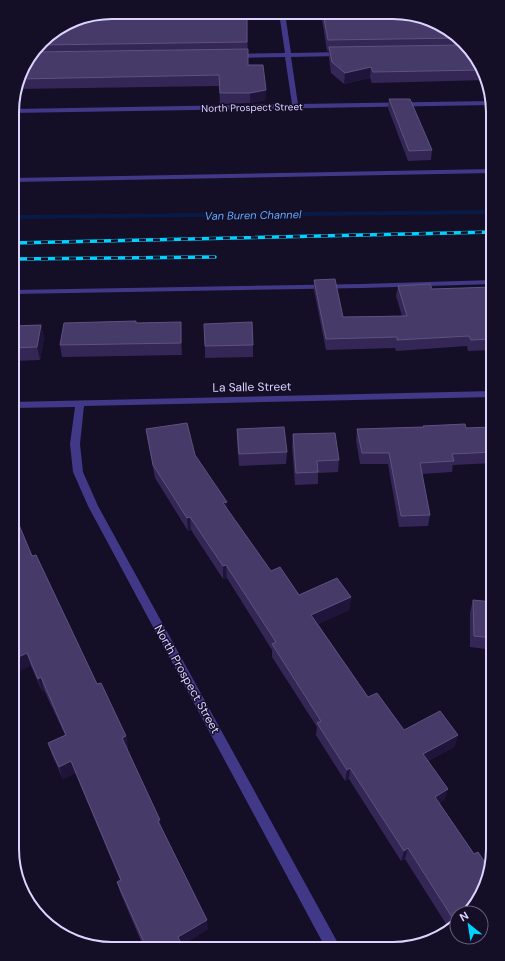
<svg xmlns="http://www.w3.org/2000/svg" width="505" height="961" viewBox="0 0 505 961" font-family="'DM Sans',sans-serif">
	<rect width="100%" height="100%" fill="#140e27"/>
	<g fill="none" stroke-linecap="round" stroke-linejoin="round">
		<path fill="#081a46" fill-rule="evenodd" d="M493,210V214L13,219V215Z"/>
		<g fill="#413887" fill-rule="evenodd">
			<path d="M279,13H285L291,53L341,52L344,54L341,56L291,57L298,104L491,101L492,105L13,113V109L292,104L285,57L235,58L232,56L235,54L285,53Z"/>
			<path d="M493,169V173L13,182V178Z"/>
			<path d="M493,280V284L362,288L13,294V290L362,284Z"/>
			<path d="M493,391V397L84,406L80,444L83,472L98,506L339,945H324L88,506L73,472L70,444L75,407L12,408V402Z"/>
		</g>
		<defs>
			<g id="rail">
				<path d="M13,243L493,232"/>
				<path d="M13,259L215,257"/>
			</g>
		</defs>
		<use href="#rail" stroke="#00d2ff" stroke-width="3.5"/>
		<use href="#rail" stroke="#140e27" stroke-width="2.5" stroke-dasharray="7" stroke-linecap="butt"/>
	</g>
	<g fill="#342756">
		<path d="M247,13L248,65L266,90V100L250,103L220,104L219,86L16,89L22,68L46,37Z"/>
		<path d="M321,13L412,14L459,37L488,80L372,83L370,78L344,84L331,73L329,58V51H327Z"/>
		<path d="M389,99L432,150L431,160L408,161L388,108Z"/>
		<path d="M491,112H493V130L489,122Z"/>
		<path d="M314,280L343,317L402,316L396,296L398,286L432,289L493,287V350L468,351L467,346L396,351L395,348L326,350L314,290Z"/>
		<path d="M136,323L181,334L182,355L62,357L60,345Z"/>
		<path d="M41,325L44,338L40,360L13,361V326Z"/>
		<path d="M253,345V357L205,358V346Z"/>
		<path d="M423,426L466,428L493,427V463L453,465L452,472L422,474L430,515L428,526L399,527L388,464H360L356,440L357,429L423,427Z"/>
		<path d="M146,429L195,455L227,510L271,571L299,595L351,597L349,610L318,624L368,697L404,730L458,735L454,747L428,761L448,789L444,800L439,803L457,921L448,927L405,859L401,861L349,779L345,781L316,735L317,727L272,657V650L227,578L223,579L191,530L188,531L155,478L148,442Z"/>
		<path d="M237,429L287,452L286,464L239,466L237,442Z"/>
		<path d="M293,434L339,460L338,472L318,473V484L295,485L292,446Z"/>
		<path d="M12,508L32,556L97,684L126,736L128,748H127L162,830L208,929L182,945L183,947L144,948L120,892L117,882L120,880L75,773L63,779L52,755L48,743L65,735L44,690L42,691L31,666L12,618Z"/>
		<path d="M473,600L493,602V650L470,647V612Z"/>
	</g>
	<g fill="#1f153b">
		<path d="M371,67L370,78L344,84L345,73Z"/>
		<path d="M266,90V100L250,103V93Z"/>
		<path d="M41,325L44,338L40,360L37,347Z"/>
		<path d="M227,502V515L223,503Z"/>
		<path d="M190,517L191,530L188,531L187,518Z"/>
		<path d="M226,565L227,578L223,579V566Z"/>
		<path d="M351,597L349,610L310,628L311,615Z"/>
		<path d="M27,653L31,666L12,674V660Z"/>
		<path d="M41,677L44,690L42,691L38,679Z"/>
		<path d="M458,735L454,747L420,765L423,754Z"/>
		<path d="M126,736L128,748L124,750L122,738Z"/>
		<path d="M71,761L75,773L63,779L59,767Z"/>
		<path d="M350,768L349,779L345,781L347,770Z"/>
		<path d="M448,789L444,800L431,808L435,797Z"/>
		<path d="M160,820L162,831L158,821Z"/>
		<path d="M408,848L405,859L401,861L404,851Z"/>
		<path d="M207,920L208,929L180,946L178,937Z"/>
	</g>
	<g fill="#463a68" stroke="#5d5280">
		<path d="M112,12L247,13V42L40,45L46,37L74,20Z"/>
		<path d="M323,13L412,14L459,37L460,38L328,40Z"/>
		<path d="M464,45L481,70L373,72L371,67L345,73L332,62L329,47Z"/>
		<path d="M248,49V65H263L266,90L250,93H220L219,75L19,79L22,68L34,52Z"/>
		<path d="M389,99H410L432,150L409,151Z"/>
		<path d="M335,279L343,317L407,316L398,286L430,284L432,289L493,287V339L471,340L469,336L397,340V337L326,339L314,280Z"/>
		<path d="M136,321V323L181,322V343L60,345L64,323Z"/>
		<path d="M252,322L253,345L205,346L204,324Z"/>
		<path d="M41,325L37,347L13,348V326Z"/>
		<path d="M187,423L195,455L227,502L223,503L271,571L280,567L299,595L337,578L351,597L311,615L368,697L377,693L404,730L440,711L458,735L423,754L448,789L435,797L474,854L478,852L488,867L472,910L468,913H457V921L455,922L408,848L404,851L350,768L347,770L317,723L321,721L272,644L276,642L226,565L223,566L190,517L187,518L153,465L146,429Z"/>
		<path d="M465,424L466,428L493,427V452L452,454L454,461L420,463L430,515L401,516L389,453H362L357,429L424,427L423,426Z"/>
		<path d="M284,427L287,452L239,454L237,429Z"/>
		<path d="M335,433L339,460L317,461L318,472L296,473L293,434Z"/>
		<path d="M12,508L32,556L36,555L97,684L101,683L126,736L122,738L160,820L158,821L207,920L178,937L183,947H146L117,882L121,880L71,761L59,767L48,743L66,735L41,677L38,679L27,653L12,660V631L18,629L12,615Z"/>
		<path d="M473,600L493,602V638L474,636Z"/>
	</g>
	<g text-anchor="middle" stroke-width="3" stroke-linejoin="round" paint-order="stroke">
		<g font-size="10" fill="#dcd4ff" stroke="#140e27">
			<text transform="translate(252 107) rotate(-1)" y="4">North Prospect Street</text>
		</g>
		<g font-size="11" font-style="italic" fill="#62aaff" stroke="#140e27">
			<text transform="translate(253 215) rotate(-1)" y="4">Van Buren Channel</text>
		</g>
		<g font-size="12" fill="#dcd4ff" stroke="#140e27">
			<text transform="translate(252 387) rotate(-1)" y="4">La Salle Street</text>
			<text transform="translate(187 679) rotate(61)" y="4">North Prospect Street</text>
		</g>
	</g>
	<path d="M0 0H505V961H0ZM112 19H393A93 93 0 0 1 486 112V849A93 93 0 0 1 393 942H112A93 93 0 0 1 19 849V112A93 93 0 0 1 112 19Z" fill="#140e27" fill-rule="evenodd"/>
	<path fill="none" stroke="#dcd4ff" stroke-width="2" d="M112 19H393A93 93 0 0 1 486 112V849A93 93 0 0 1 393 942H112A93 93 0 0 1 19 849V112A93 93 0 0 1 112 19Z"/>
	<g transform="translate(469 925) rotate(330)"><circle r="19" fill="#140e27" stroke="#645d7d"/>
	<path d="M0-3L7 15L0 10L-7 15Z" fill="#00d2ff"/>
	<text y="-6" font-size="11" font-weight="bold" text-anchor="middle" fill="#dcd4ff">N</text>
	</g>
</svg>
